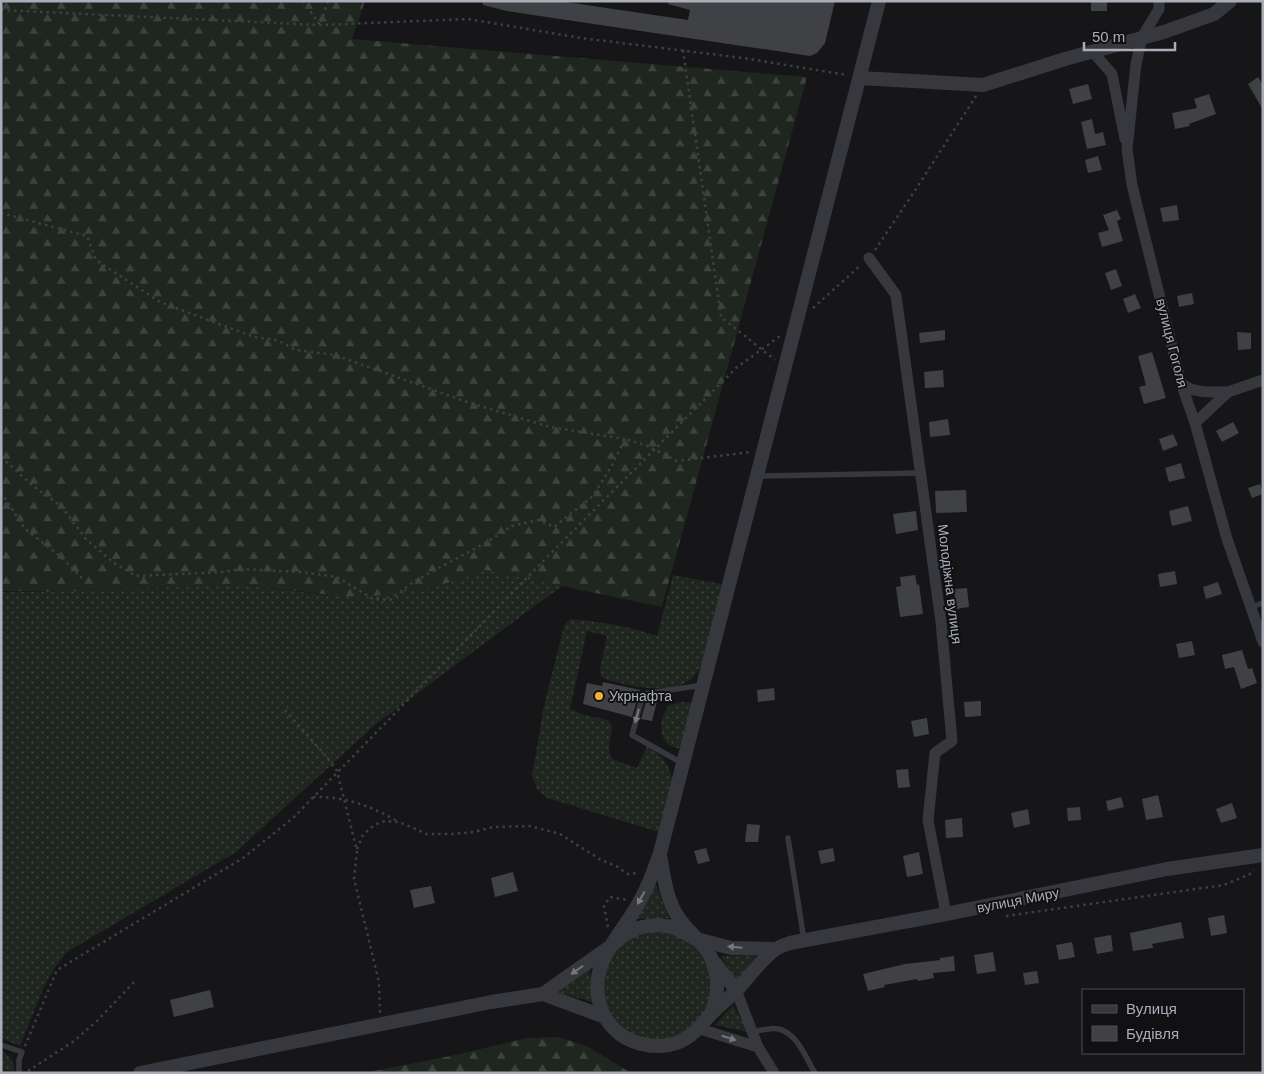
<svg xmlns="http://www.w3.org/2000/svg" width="1264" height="1074" viewBox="0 0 1264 1074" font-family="Arial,sans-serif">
	<defs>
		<pattern id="grass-dots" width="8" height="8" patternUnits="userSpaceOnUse" patternTransform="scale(1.25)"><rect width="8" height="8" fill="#1e261f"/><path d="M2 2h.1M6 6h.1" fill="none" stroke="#3c433d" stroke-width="1.8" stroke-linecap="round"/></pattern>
		<pattern id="forest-firs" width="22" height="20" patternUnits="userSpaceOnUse" patternTransform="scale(1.25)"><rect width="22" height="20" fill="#1e261f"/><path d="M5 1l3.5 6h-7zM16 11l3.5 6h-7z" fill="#3c433d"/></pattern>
	</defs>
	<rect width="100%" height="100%" fill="#161618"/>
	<g fill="url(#grass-dots)">
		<path d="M481,569L562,586L376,724L236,852L67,952L53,970L44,987L20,1046L1,1038V592H69L98,589L242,585L326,595L466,577Z"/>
		<path d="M673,575L727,585C720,607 710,659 695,675C687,684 675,688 664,688C646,690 625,684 607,680L601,676L600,669L607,636L587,631L570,709L584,715L608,720L612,726V730C610,739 606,753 614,760L637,768L647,746C686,769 670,798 662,833L547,798L537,789L532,776L544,706L564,626L570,619C594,621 634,627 657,636Z"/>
		<path d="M683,702H689L695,706L684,748C659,752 655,720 670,705Z"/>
		<path d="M655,883L669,918L635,919Z"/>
		<circle cx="658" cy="985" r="55"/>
		<path d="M721,956H756L736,981Z"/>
		<path d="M590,970L592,1002L558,992Z"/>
		<path d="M733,1005L748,1032L715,1025Z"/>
		<path d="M1,1050C10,1056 14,1062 15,1073H1Z"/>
	</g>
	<g fill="url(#forest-firs)">
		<path d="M1,1H365L352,39L807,77L662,607L481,569L466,577L434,587L358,598L242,585L98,589L69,592L1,591Z"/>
		<path d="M558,1037L587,1046L631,1073H364L455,1055L527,1038Z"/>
	</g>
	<g fill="#404145">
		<path d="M483,1H559L688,20L690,10L668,4L669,1H835L825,43L817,53L810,56L507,11L483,5Z"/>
		<rect x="1091" y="1" width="16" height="10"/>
		<path d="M1258,77L1263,85V110L1248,84Z"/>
		<path d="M1088,84L1092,99L1073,104L1069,89Z"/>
		<path d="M1209,94L1216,114L1189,124L1190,126L1175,129L1172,113L1197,108L1194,99Z"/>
		<path d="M1092,119L1095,134L1103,132L1106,145L1087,149L1081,122Z"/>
		<path d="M1098,156L1102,170L1088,173L1085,160Z"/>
		<path d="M1177,205L1179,220L1163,222L1160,208Z"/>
		<path d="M1117,210L1121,219L1117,221L1123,241L1102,247L1098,233L1109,230L1103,215Z"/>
		<path d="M1116,269L1122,286L1111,290L1105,273Z"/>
		<path d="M1192,293L1194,304L1179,307L1177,296Z"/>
		<path d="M1135,294L1141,308L1128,313L1123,299Z"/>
		<path d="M945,330V340L920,343L919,333Z"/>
		<path d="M1237,332L1251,333V349L1238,350Z"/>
		<path d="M1152,352L1166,398L1144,404L1139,387L1146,385L1138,356Z"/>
		<path d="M943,370L944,387L925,388L924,372Z"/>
		<path d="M948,419L950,435L930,437L929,422Z"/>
		<path d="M1233,422L1239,433L1222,442L1216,431Z"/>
		<path d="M1173,434L1178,445L1163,451L1159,439Z"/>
		<path d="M1181,463L1185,478L1169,482L1165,468Z"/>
		<path d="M1260,484L1263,494L1252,498L1248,488Z"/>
		<path d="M966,490L967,512L936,513L935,491Z"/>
		<path d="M1188,506L1192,521L1172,526L1169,511Z"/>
		<path d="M916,511L918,530L896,534L893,514Z"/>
		<path d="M1175,571L1177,584L1160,587L1158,574Z"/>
		<path d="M915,575L917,585L919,584L923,614L900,617L896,587L901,586L900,577Z"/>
		<path d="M1218,582L1222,594L1206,599L1203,587Z"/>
		<path d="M967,588L969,607L956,609L954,589Z"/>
		<path d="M1192,641L1195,655L1179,658L1176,644Z"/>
		<path d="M1242,650L1248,669L1252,668L1257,683L1241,689L1234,667L1225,669L1222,655Z"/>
		<path d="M603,682L640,690L632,717L583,704L587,683L602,686Z"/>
		<path d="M774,688L775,700L758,702L757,690Z"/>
		<path d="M658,697L652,721L641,719L647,698Z"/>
		<path d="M981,701V716L965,717L964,702Z"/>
		<path d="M927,718L929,734L914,737L911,721Z"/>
		<path d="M908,769L910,787L898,788L896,770Z"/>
		<path d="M1158,795L1163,817L1146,820L1142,799Z"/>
		<path d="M1121,797L1124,807L1108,811L1106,801Z"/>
		<path d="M1232,803L1237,818L1221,823L1216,809Z"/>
		<path d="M1080,807L1081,820L1068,821L1067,808Z"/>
		<path d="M1028,809L1030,824L1014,828L1011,813Z"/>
		<path d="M962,818L963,837L946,838L945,820Z"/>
		<path d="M747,824L760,825L758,842H745Z"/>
		<path d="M706,848L710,861L698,864L694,851Z"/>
		<path d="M833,848L835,861L821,864L818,851Z"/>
		<path d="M919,852L923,874L907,877L903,856Z"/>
		<path d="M513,872L518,891L495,897L491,878Z"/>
		<path d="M431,886L435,903L414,908L410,890Z"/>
		<path d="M1224,915L1227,933L1211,936L1208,918Z"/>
		<path d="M1181,922L1184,938L1152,944L1153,948L1133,951L1130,933Z"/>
		<path d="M1111,935L1113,951L1097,954L1094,938Z"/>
		<path d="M1072,942L1075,957L1059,960L1056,945Z"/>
		<path d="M993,952L996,971L977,974L974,955Z"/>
		<path d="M954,956L955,971L933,973L934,978L918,981L917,979L884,985L885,987L868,991L863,974L905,964L940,960V958Z"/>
		<path d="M1037,971L1039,983L1025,985L1023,973Z"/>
		<path d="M210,990L214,1007L174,1017L170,1000Z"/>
	</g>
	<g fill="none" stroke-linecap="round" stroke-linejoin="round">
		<g stroke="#3d3f44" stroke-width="2.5" stroke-dasharray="2.5 4" stroke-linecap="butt">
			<path d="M303,1L320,25L328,1"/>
			<path d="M1,10L320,25L468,19L581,38L743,58L847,75"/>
			<path d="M683,50L721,317L775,360"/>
			<path d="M1,213L87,236L96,260L160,302L254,337L277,340L296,350L335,355L467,402L550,427L625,439"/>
			<path d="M875,250L916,189L976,96"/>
			<path d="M813,308L861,265"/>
			<path d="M1,457L33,486L61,506L85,538L114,563L136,576L223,572L241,569L302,572L337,577L373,599L390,600L413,582L487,542L512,526L538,520L554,527L593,496L611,467L625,439L648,446L677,461L751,452"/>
			<path d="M1,492L25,529L61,557L82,578"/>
			<path d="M285,710L325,755L337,771L357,851L354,879L379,982L380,1013"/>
			<path d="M313,797C344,796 371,806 397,821"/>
			<path d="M357,849L363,835L374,825L385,821L399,822L427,834H452L474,832L493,827L530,826L560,834L601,860L618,867L627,874L639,873"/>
			<path d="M1006,916L1224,885L1250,874L1254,870"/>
			<path d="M608,927L604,906L610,897L627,900"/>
			<path d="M25,1046L57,970L243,858L293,818L549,555L736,368L780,336"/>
			<path d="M28,1071L74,1041L97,1021L135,981"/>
		</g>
		<g stroke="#37383d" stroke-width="5.5">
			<path d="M758,476L921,473"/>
			<path d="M1251,607L1263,603"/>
			<path d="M682,763L632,735L643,694L703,685"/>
			<path d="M788,838L804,940"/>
			<path d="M752,1032C762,1030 775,1026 784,1031C799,1038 807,1060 815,1073"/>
			<path d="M1,1045L22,1052L19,1060V1073"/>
		</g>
		<g stroke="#37383d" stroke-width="11">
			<path d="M1159,1V9L1142,37L1136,64L1127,149L1132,185L1181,383L1195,423L1227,539L1263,642"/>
			<path d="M1092,51L1112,74L1125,139"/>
			<path d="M869,258L896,295L941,622L952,741L935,753L928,820L946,914"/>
			<path d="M1181,383C1194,394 1211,392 1228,392"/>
			<path d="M1195,423L1228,392L1263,380"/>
			<path d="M736,990L758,1047L774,1073"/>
			<path d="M700,1029L758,1047"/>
		</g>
		<g stroke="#37383d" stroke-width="14">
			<path d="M879,1L660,853C655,867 650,882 643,895C625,934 583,963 602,1011C607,1023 618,1035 630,1040C648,1048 671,1049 688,1037C699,1030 703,1022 712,1013C720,1005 729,998 737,990C747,979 764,956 776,949C780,946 785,945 790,943L946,914L1167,869L1263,855"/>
			<path d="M860,78L983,85L1065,59L1164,32L1214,14L1230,1"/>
			<path d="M660,855C664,877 666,898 678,917C686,929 697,938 706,949C719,968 720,991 712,1011"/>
			<path d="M715,963L736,990"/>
			<path d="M543,994L605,1017"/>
			<path d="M140,1073L491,1002L543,994L611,946L624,935L638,928L647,926L659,925L673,927L696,939L731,948L775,949"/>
		</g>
	</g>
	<defs><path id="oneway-solid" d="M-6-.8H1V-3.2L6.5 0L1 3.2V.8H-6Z" transform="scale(1.25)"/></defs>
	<g fill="#757881">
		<use href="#oneway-solid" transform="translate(637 716) rotate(105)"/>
		<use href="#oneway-solid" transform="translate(641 898) rotate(119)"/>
		<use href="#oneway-solid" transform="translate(735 947) rotate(-175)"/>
		<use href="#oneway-solid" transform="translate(577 970) rotate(145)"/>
		<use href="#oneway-solid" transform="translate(729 1038) rotate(18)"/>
	</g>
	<circle fill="#f2b134" stroke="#111113" stroke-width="2" cx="599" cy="696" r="5"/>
	<g text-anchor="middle" stroke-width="4" stroke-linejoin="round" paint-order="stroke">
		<g font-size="14" fill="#a8adb8" stroke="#111113">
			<text transform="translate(1172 343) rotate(76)" y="5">вулиця Гоголя</text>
			<text transform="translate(950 584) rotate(83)" y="5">Молодіжна вулиця</text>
			<text transform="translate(1018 900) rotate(-11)" y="5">вулиця Миру</text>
		</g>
		<g font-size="14" fill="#a8adb8" stroke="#111113" text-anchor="start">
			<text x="609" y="701">Укрнафта</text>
		</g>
	</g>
	<rect width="1264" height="1074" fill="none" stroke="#a8adb8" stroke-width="5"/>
	<rect x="1082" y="989" width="162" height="65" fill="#111113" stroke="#4d4f55"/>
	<rect x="1092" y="1005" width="25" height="8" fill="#37383d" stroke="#4d4f55"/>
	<text x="1126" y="1014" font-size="15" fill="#a8adb8">Вулиця</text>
	<rect x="1092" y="1026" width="25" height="15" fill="#404145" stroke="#4d4f55"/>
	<text x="1126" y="1039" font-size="15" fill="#a8adb8">Будівля</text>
	<path d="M1084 42v8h91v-8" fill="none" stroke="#a8adb8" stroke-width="2.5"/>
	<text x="1092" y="42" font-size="15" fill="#a8adb8" stroke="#111113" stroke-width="4" paint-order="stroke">50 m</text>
</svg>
